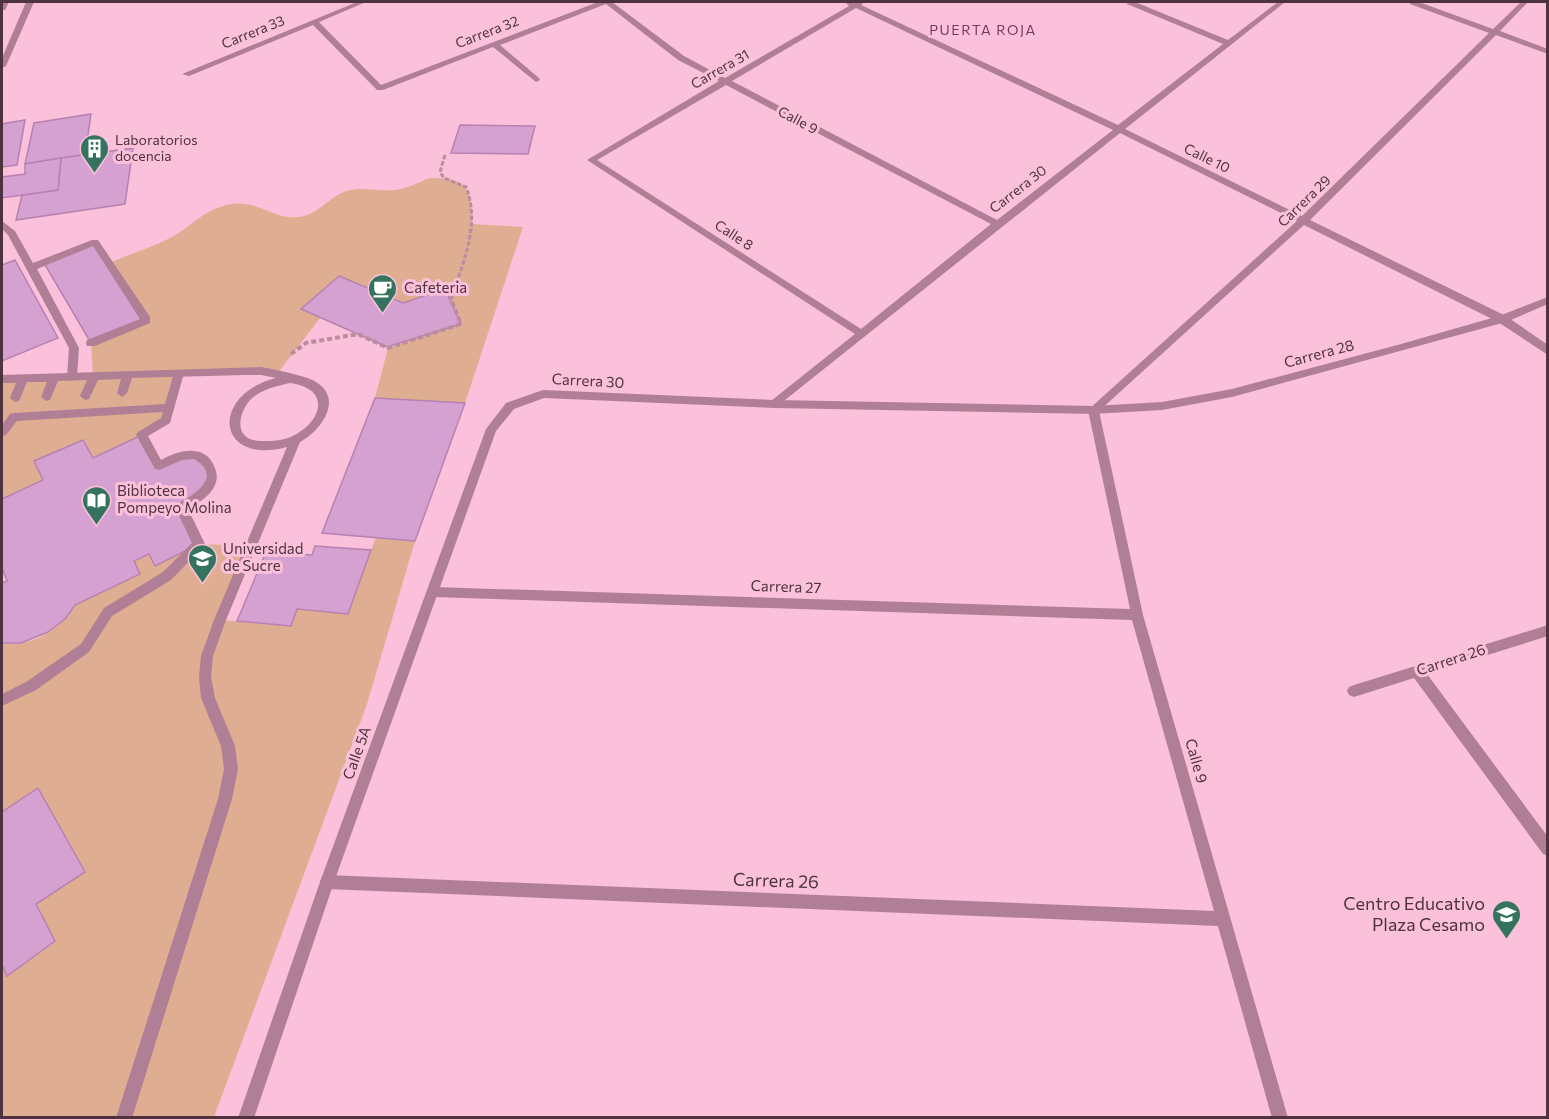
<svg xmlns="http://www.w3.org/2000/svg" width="1549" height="1119" viewBox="0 0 1549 1119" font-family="Commissioner,sans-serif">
	<rect width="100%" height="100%" fill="#fbc0da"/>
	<g fill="#dfad92">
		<path d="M430,178C469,178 472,189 472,224L523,227L465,403L375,398L388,348L461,324L445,289L404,303L301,309L320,318L277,374L178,373L166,420L142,435L93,458L83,440L35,461L43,480L2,499V379L93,376L91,341L109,263C130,254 153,247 172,237C190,227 202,212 223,206C255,196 272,220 298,217C319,215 327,198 346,191C363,186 378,192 395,190C407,189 419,182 430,178Z"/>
		<path d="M376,538L415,541L367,704L214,1117H2V964L8,975L55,942L36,904L84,872L38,788L2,812V643C25,647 49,636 65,619C69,615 72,609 76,604C92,588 128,564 149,554L155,566L199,544L252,546L220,620L291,626L297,609L371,550Z"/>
	</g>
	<g fill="#d5a1d0" stroke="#b781b2" stroke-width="1.5">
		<path d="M91,114L85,155L25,164L34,123Z"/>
		<path d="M25,120L17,165L2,167V124Z"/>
		<path d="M460,125L535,126L528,154L451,153Z"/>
		<path d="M133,148L125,204L16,220L22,195L58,190L61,158Z"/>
		<path d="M61,158L58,190L2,198V177L25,174V164Z"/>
		<path d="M95,242L146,320L91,343L44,263Z"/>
		<path d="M15,260L58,338L2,361V265Z"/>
		<path d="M339,276L403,303L445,289L461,324L387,347L301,309Z"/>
		<path d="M375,398L465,403L415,541L322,533Z"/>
		<path d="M142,435L159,466L185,456L204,459L212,480L181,507L199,544L155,566L149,554L134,561L140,574L75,605L65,619L48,632L21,643H2V583L7,581L2,568V499L43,480L34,461L83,440L93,458Z"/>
		<path d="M315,546L371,550L348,614L297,609L291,626L237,621L266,552L312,555Z"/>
		<path d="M38,788L85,872L36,904L55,941L7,976L2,964V812Z"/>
	</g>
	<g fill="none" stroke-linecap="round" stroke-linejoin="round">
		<path stroke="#bb8ba0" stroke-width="3" stroke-dasharray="4.5 2" stroke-linecap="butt" d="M445,155L440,172L444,178L466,187C479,219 467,253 456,284"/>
		<path stroke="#bb8ba0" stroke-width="4" stroke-dasharray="5 3" stroke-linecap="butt" d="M291,354L306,343L358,334L388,348L461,324L451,299L456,283"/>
		<g fill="#b07f96" fill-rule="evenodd">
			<path d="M2,221L15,231L33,263L92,240H98L150,317V323L95,346H87L86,343L87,340L140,319L93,246L37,269L79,348L77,377L72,381L68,380L67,377L69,348L8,235L2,229Z"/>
			<path d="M179,369L184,373L170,423L148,436L161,460C171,455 182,450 193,451C201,451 208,455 212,462C226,485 206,499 188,509L205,544L203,547L171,580L112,616L89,652L36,690L2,706V694L26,682L81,644L104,608L163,572L192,543L175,507L177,504C194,495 224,477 194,459L182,460L159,470L155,469L136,435L138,432L161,418L163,412L17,421L6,435L2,436V425L10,414L14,413L165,404L174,373Z"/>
		</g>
		<g fill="#b07f96" fill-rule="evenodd">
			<path d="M2,2H9L5,10H2Z"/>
			<path d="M26,2H34L6,66L2,68V58Z"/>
			<path d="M357,2H366L319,22L381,85L598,2H612L684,56L725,78L849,6L845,2H864L861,5L1118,125L1223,44L1127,4V2H1135L1228,40L1278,2H1285L1125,129L1302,216L1489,33L1410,4V2H1419L1493,29L1521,2H1528L1500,31L1548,49V54L1496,35L1310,220L1506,316L1548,345V355L1498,322L1304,225L1099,411L1143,615L1288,1118H1272L1218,926L327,889L322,887L320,882L322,877L327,875L1214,911L1132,620L433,597L429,596L427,592L429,588L433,587L1130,609L1088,410L1297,221L1120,133L775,408L770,404L771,401L855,334L587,160L719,81L678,60L606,4L500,45L539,78L540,80L536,82L493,47L383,90H377L313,25L189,76L182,74ZM856,8L1113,130L997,220L732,81ZM726,85L991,224L861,329L597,160Z"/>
			<path d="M261,367C272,369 308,376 316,382C344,399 321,431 300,442L226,620L213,656L211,677L215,698L235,746L238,769L232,799L132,1118H116L218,799L224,769L221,746L201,698L199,677L201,656L214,620L287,447C216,466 209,395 276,378L261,375H245L132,378L127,393L122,397L117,393L121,379L98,380L89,399L85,400L80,396L87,380L58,381L50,400L46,401L41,397L47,382H27L19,401L15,402L10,398L16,383H2V375ZM290,383C334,389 321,425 288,438C279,441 270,441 261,441C233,441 237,413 252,398C263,389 277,386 290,383Z"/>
			<path d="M1548,625V636L1427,674L1548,837V856L1543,854L1414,678L1354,697L1349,695L1347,691L1349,687L1354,685Z"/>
		</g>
		<path fill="#b07f96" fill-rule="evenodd" d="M1548,297V304L1506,322L1232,397L1162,410L1093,414L775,408L544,398L514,409L496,431L334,882L254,1118H238L320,882L486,429L506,403L543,390L775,400L1093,406L1162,402L1232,389L1401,344L1499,316Z"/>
	</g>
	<defs>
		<symbol id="building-pin" viewBox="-11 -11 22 30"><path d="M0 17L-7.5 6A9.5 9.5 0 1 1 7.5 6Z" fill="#35735f" stroke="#fbc0da"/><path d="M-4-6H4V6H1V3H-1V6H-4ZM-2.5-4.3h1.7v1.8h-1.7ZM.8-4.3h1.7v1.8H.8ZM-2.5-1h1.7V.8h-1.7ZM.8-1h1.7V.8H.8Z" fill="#fff"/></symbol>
		<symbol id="cafe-pin" viewBox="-11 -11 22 30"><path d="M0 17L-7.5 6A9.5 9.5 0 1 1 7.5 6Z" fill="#35735f" stroke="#fbc0da"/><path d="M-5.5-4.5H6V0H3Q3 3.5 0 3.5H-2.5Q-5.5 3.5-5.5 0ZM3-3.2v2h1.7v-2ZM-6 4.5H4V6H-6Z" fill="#fff"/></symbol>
		<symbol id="library-pin" viewBox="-11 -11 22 30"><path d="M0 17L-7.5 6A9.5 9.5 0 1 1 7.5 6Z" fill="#35735f" stroke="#fbc0da"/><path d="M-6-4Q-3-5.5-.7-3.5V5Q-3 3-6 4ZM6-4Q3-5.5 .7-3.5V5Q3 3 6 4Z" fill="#fff"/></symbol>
		<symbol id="university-pin" viewBox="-11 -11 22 30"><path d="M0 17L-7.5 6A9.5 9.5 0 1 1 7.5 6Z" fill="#35735f" stroke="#fbc0da"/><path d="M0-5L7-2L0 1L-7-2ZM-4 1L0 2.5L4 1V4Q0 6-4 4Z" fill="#fff"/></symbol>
		<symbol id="school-pin" viewBox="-11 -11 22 30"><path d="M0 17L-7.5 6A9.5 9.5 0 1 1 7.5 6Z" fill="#35735f" stroke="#fbc0da"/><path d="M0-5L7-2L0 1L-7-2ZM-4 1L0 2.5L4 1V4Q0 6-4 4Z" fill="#fff"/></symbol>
	</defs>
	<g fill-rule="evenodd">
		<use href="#building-pin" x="78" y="132" width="33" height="45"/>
		<use href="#cafe-pin" x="366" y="272" width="33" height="45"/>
		<use href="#library-pin" x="80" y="484" width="33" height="45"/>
		<use href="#university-pin" x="186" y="542" width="33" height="45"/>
		<use href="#school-pin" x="1490" y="898" width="33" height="45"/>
	</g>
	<g text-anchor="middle" stroke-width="6" stroke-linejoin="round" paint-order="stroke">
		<g font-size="14" letter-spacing="1.5" fill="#783a5a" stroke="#fbc0da">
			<text x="983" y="35">PUERTA ROJA</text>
		</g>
		<g font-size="14" fill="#4f323f" stroke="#fbc0da">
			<text transform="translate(253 32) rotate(-22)" y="5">Carrera 33</text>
			<text transform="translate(487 32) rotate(-21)" y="5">Carrera 32</text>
			<text transform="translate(720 69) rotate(-30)" y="5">Carrera 31</text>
			<text transform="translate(798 120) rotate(28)" y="5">Calle 9</text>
			<text transform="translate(1207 158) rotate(26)" y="5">Calle 10</text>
			<text transform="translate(1018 189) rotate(-38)" y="5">Carrera 30</text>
			<text transform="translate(1304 201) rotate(-44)" y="5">Carrera 29</text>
			<text transform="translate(734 235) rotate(33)" y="5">Calle 8</text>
		</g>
		<g font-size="14" fill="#4f323f" stroke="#fbc0da" text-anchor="start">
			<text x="115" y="145">Laboratorios<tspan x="115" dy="16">docencia</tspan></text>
		</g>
		<g font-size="15" fill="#4f323f" stroke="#fbc0da" text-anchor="start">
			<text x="404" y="293">Cafeteria</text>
			<text x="117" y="496">Biblioteca<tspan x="117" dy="17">Pompeyo Molina</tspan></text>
			<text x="223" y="554">Universidad<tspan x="223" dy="17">de Sucre</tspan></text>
		</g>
		<g font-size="15" fill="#4f323f" stroke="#fbc0da">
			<text transform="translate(1319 354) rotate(-15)" y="5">Carrera 28</text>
			<text transform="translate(588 381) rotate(3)" y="5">Carrera 30</text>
			<text transform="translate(786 587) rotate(2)" y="5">Carrera 27</text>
			<text transform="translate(1451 660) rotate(-18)" y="5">Carrera 26</text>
			<text transform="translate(357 753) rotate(-70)" y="5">Calle 5A</text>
			<text transform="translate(1196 761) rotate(74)" y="5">Calle 9</text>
		</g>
		<g font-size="18" fill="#4f323f" stroke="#fbc0da">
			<text transform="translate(776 881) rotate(2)" y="6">Carrera 26</text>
		</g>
		<g font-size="18" fill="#4f323f" stroke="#fbc0da" text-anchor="end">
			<text x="1485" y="910">Centro Educativo<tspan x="1485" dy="21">Plaza Cesamo</tspan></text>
		</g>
	</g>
	<rect width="1549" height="1119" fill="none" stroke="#4f323f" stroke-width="6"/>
</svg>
